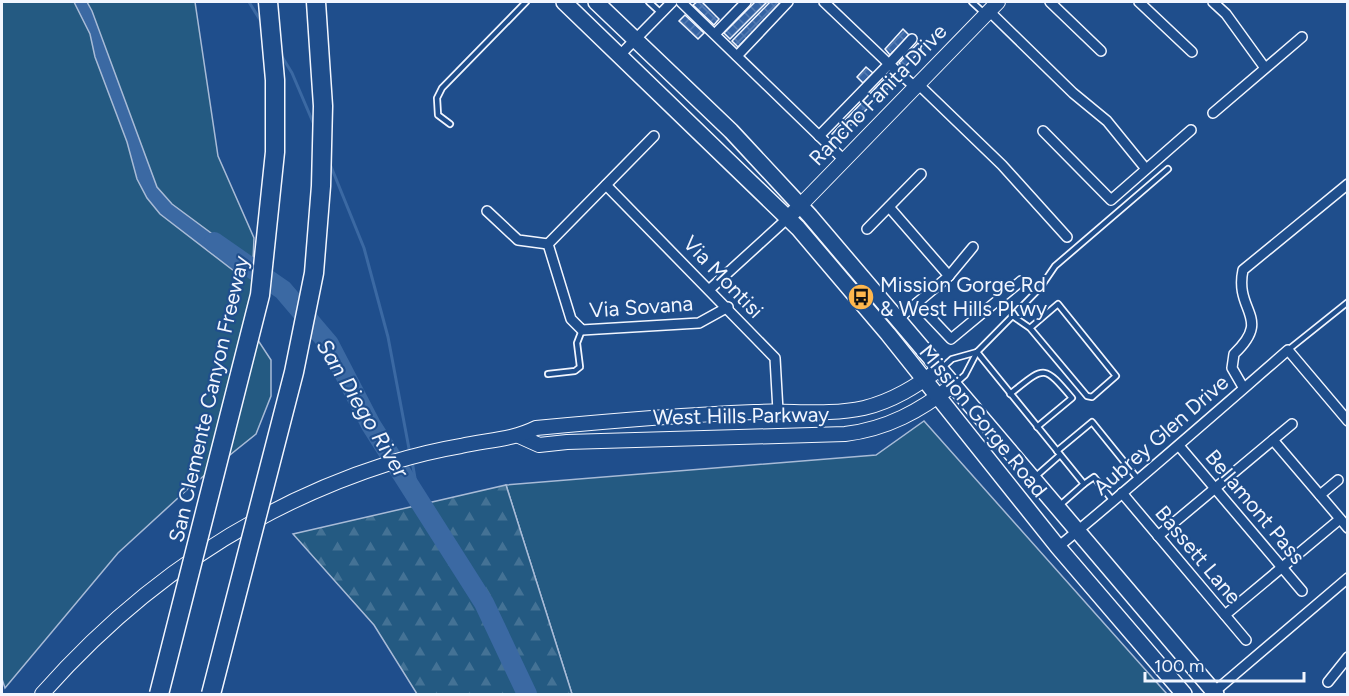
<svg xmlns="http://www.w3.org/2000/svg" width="1349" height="696" viewBox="0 0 1349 696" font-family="Figtree,sans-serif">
	<defs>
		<pattern id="forest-firs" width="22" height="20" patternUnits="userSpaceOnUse" patternTransform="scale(1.5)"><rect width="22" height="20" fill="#245a82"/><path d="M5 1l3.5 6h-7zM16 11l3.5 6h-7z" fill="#447295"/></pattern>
		<pattern id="building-cross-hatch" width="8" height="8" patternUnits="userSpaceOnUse" patternTransform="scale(1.5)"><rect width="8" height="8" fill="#3563a3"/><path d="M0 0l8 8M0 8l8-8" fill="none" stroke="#537ab1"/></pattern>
	</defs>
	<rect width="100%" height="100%" fill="#1f4e8c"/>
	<g fill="#245a82" stroke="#a8bbd7" stroke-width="1.5">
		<path d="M2,2H195L218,156L254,238L250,328L271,360V396L256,434L190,487L118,553L5,688L2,679Z"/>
		<path d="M924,421L1167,694H572L506,485L876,455Z"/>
	</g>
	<path fill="url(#forest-firs)" stroke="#a8bbd7" stroke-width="1.5" d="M506,485L572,694H417L374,625L293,534Z"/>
	<path fill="#3b69a3" stroke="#a8bbd7" stroke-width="1.5" d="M74,2H87L92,11L157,187L172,204L238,253L234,271L160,214L147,198L137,179L127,142L95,57L90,34Z"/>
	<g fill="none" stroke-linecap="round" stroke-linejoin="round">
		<g stroke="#3b69a3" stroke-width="3">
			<path d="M249,2L262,23"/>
			<path d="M281,55L292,73L315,127"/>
			<path d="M330,164L364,248L388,337L410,454"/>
			<path d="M412,461L418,495"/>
		</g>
		<path stroke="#3b69a3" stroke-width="20" d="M214,242L283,290L329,344L371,425L484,603L527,694"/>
	</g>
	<g fill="url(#building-cross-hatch)" stroke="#f2f6ff" stroke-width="1.5">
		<path d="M697,2H702L719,19L714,25L693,5Z"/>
		<path d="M755,2H767L730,39L724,33Z"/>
		<path d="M770,2H781L738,47L732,41Z"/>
		<path d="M685,15L704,33L698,39L679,21Z"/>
		<path d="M903,29L909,35L890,55L885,49Z"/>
		<path d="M918,43L923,48L904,68L899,63Z"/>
		<path d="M866,67L873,73L863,83L857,77Z"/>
		<path d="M887,76L894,82L837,139L832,134Z"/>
	</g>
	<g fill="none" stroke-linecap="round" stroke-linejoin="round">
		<defs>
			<g id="lane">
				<path d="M649,2L661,13"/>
				<path d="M972,2L984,13"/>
				<path d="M450,124L438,115L437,98L442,88L526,2"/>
				<path d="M1014,317L1030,328L1087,396L1092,397L1116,376L1058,304L1030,328"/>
				<path d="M1288,350L1348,302"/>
				<path d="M977,352L1084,484L1059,506"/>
				<path d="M942,368L952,359L977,352"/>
				<path d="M548,374L575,371L580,367L577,343L582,330"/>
				<path d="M956,383L965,375L977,352L1040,288L1055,266L1168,169"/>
				<path d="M1010,394C1045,366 1043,364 1072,398L1037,427"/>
				<path d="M1057,451L1092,422L1138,479"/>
				<path d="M1035,477L1060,455"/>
				<path d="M1084,484L1094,477L1113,501"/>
			</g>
			<g id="street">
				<path d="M681,2L844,160"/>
				<path d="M824,2L889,64L912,39"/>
				<path d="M1050,2L1101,51"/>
				<path d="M1139,2L1192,52"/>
				<path d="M1213,2L1226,14L1265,68"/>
				<path d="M989,11L1073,93L1107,121L1146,169"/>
				<path d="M715,34L746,2"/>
				<path d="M620,55L672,2"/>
				<path d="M737,56L788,2"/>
				<path d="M918,84L1002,165L1067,237"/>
				<path d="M1213,113L1302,37"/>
				<path d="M1043,131L1111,200L1191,130"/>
				<path d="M654,136L548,244L571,319L582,330L699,323L728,307"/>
				<path d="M819,136L889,64L915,87"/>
				<path d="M606,185L775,358L778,411"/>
				<path d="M889,207L949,276"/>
				<path d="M487,211L518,240L548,244"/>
				<path d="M867,229L921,174"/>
				<path d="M710,289L789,217"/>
				<path d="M917,303L951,339L1021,281"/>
				<path d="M899,318L949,276L973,247"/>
				<path d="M1243,387L1232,368L1234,354C1273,317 1234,312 1243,270L1348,184"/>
				<path d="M1273,440L1348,528"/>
				<path d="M1180,447L1302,591"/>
				<path d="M1122,493L1246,640"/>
				<path d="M1320,495L1338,480"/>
				<path d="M1158,536L1292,424"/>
				<path d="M1058,547C1136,483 1212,416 1288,350L1348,421"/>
				<path d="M1225,615L1340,519"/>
				<path d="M1328,682L1348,657"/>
				<path d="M1214,692L1348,578"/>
			</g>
			<g id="secondary">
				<path d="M789,217L998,2"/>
				<path d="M519,436L539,445L567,442L845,434C887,429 920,411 953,385"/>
				<path d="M42,694C138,585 251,507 390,463C413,456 437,450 461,446C487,440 512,440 536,428C609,421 681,415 754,412C790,410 828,416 864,408C893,401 916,386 940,369"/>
			</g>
			<g id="primary">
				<path d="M564,2L798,228L888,334L1058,547L1184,694"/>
				<path d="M596,2L731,131L810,216L1216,694"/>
			</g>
		</defs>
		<use href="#lane" stroke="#f2f6ff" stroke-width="8"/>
		<use href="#street" stroke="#f2f6ff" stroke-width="12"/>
		<use href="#secondary" stroke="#f2f6ff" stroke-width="16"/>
		<use href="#primary" stroke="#f2f6ff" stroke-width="18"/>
		<use href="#lane" stroke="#1f4e8c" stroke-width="4.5"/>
		<use href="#street" stroke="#1f4e8c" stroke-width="9"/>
		<use href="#secondary" stroke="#1f4e8c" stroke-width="14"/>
		<use href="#primary" stroke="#1f4e8c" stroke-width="15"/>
		<defs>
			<g id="highway-bridge">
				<path d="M159,694L260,295L275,152V80L268,2"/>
				<path d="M211,694L294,372L314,273L321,186L323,106L316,2"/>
			</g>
		</defs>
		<use href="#highway-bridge" stroke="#f2f6ff" stroke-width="21" stroke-linecap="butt"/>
		<use href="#highway-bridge" stroke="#1f4e8c" stroke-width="18"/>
	</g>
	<defs>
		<symbol id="bus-disc" viewBox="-11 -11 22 22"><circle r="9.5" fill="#ffb74d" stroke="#1f4e8c"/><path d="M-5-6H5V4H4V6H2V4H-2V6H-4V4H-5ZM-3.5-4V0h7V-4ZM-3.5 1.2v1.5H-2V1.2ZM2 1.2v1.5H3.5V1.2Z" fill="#111"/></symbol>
	</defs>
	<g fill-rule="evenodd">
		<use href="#bus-disc" x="846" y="282" width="30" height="30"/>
	</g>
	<g text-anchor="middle" stroke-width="4.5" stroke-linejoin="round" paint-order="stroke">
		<g font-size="21" fill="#f2f6ff" stroke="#1f4e8c">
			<text transform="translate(878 95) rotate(-46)" y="7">Rancho Fanita Drive</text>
			<text transform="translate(723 277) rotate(46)" y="7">Via Montisi</text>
			<text transform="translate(641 307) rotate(-4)" y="7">Via Sovana</text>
			<text transform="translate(209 399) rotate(-77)" y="7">San Clemente Canyon Freeway</text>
			<text transform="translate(741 416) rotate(-1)" y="7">West Hills Parkway</text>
			<text transform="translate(983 421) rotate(51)" y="7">Mission Gorge Road</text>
			<text transform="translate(1161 435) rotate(-41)" y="7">Aubrey Glen Drive</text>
			<text transform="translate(1255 507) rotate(50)" y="7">Bellamont Pass</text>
			<text transform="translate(1198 555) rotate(50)" y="7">Bassett Lane</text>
		</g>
		<g font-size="21" fill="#f2f6ff" stroke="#1f4e8c" text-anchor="start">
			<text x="880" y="292">Mission Gorge Rd<tspan x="880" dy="24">&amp; West Hills Pkwy</tspan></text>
		</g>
		<g font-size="22" font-style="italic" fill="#f2f6ff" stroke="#1f4e8c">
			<text transform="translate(363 408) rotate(59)" y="8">San Diego River</text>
		</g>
	</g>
	<rect width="1349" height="696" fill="none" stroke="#f2f6ff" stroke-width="6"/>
	<path d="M1145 672v9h159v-9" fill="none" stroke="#f2f6ff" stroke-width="3"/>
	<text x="1154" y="672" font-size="18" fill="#f2f6ff" stroke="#1f4e8c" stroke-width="4.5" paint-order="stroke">100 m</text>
</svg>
